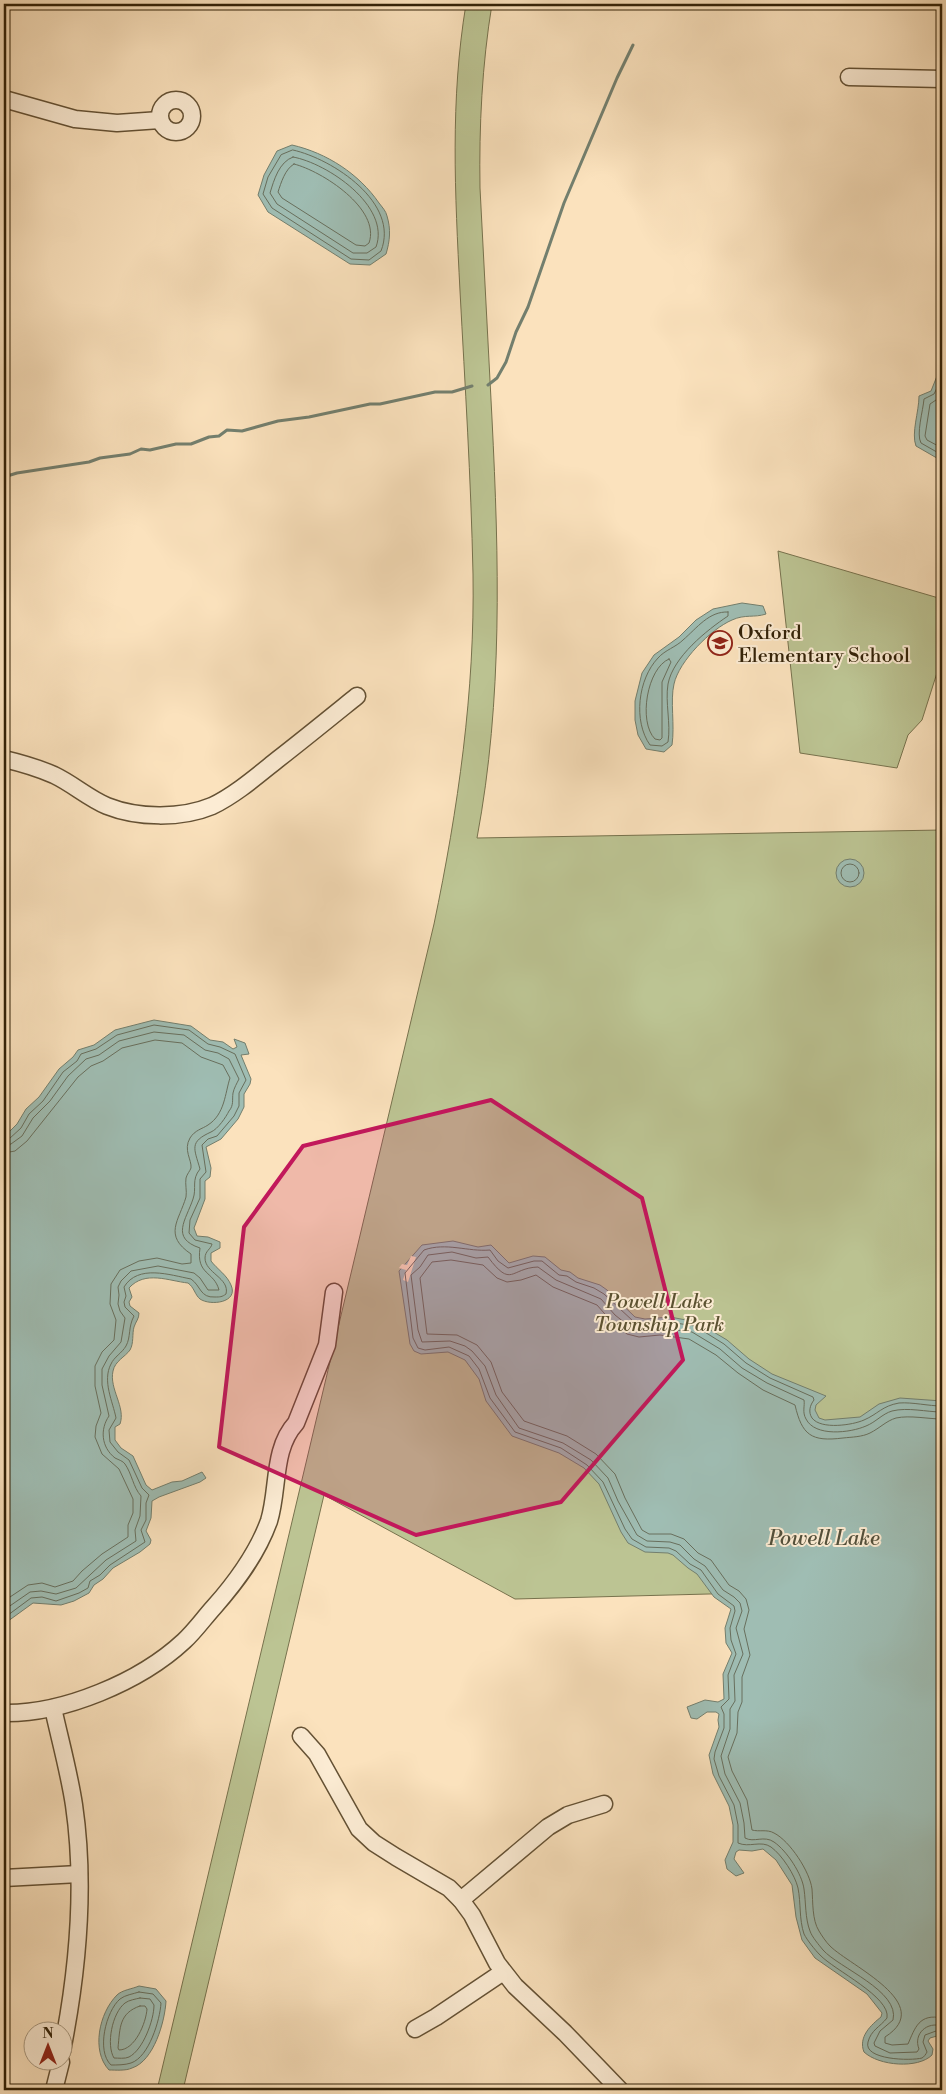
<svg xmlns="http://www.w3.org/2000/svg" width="946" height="2094" viewBox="0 0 946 2094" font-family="'Libre Bodoni',serif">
	<rect width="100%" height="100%" fill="#fbe2bd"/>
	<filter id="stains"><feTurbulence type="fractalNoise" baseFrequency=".004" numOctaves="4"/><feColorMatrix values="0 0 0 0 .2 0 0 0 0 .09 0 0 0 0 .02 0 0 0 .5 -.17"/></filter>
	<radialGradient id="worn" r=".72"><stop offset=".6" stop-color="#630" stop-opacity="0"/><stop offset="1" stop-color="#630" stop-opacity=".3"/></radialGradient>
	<g fill="#bcc493" stroke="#77724d">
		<path d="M466,4H492C482,65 479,126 480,188C484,265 488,342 492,419C499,559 503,699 477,838L942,830V1588L515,1599L324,1495L183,2090H157L434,924C458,809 475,691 473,574C471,479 465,385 460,291C455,193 450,101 466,4Z"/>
		<path d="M778,551L942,599V657L922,720L908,735L897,768L800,753Z"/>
	</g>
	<g fill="#9fbdb3" stroke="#737f6e">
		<path d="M292,145C327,153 359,174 379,203C382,207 386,211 387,216C391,229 390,241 386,254L370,265L350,264L268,212L258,195L264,175L277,151Z"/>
		<path d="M942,372V461L916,446C911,433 919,412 919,396L931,391L937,376Z"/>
		<path d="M742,603L763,606L766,614C754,618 745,614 732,620C711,629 679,661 674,684C670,701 675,725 672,745L664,752L646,749L638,735L635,720V701L642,673L654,655L679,637L696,620L713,609Z"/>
		<circle cx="850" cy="873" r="14"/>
		<path d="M154,1020L191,1026L210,1040L223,1042L233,1049L237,1047L234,1039L245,1043L249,1054L241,1055L251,1079L250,1084L244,1094V1107L238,1119L221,1139L206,1147L211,1168L210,1177L205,1181V1199L194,1228L197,1236L208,1237L220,1242V1248L211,1253V1261C217,1269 227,1275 231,1285C239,1303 210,1306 200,1299C195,1295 194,1287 188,1283C169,1281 145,1270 129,1288L132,1297L129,1302L130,1306L139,1313C139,1319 136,1321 134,1327C132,1334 134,1343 130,1350C125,1357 115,1361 113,1371C109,1389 126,1407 120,1424L115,1427V1440L121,1448L133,1456L146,1485L152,1490L172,1482L182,1481L202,1472L206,1478L200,1482L159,1497L152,1501L151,1518L146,1531L151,1540L150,1544L140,1552L113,1568L103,1579L94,1585L89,1593L74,1601L61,1605L33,1603L4,1624V1137L17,1124L26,1109L39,1097L59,1069L73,1057L78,1050L94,1045L115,1030Z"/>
		<path d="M453,1241L478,1247L491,1245L509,1263L533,1256L545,1257L561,1270L570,1272L578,1278L600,1285L607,1290L635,1317L645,1319L670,1317L697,1322L727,1340L749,1359L772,1374L826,1396L816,1405L815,1410L819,1418L825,1420L860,1417L879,1404L900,1398L942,1401V2048L937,2036L930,2038L928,2041L933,2049L932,2055C918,2069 879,2066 864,2052C858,2037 871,2025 881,2017L882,2013L867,1994L815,1958L802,1940L796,1917L792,1885L776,1860L763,1849L752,1851L739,1850L736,1852L734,1859L744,1873L736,1876L727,1869L725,1860L733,1842V1825L729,1806L713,1774L709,1755L719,1727L718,1720L719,1714L716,1712H707L697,1719L691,1718L687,1707L705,1700L718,1702L724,1699L723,1674L732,1653L726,1643L725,1628L731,1609L714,1597L697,1574L688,1568L673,1555L668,1553L645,1552L628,1543L621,1532L599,1484L584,1468L559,1453L512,1436L486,1401L479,1379L465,1360L448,1352L421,1354L414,1351L410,1344L399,1271L422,1245Z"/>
		<path d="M139,1986L156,1989L166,2001C165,2021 154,2061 132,2068C126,2071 116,2070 109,2070C91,2051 99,2013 117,1995C122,1990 132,1989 139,1986Z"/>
	</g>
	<path fill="#fbe2bd" d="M411,1256L416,1257L408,1282L403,1280L406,1270L399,1268L402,1264L407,1265Z"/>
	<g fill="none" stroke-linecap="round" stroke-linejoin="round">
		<g stroke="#686f5d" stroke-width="1">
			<path d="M293,150C333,159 400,203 381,251L369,260L351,259L272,208L263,194L268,177L281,155Z"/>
			<path d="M293,157C327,163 391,206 376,247L367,253H353L277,204L270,193C274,180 279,162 293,157Z"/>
			<path d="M294,164C322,171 381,209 369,243L365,246L356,245L282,198L278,192C281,183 285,169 294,164Z"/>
			<path d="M942,378L934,394L924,399C923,411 916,434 921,443L942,455"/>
			<path d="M942,391L939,398L930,404L925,436L927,440L942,448"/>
			<path d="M728,612V616C707,630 673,657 668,684C665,703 671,723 668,742L662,746L650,745C633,721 638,679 658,658C665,650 676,647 683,640C697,628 709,611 728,612Z"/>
			<path d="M669,659L671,662L662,682V738L660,740L655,739C638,722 647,668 669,659Z"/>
			<circle cx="850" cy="873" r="9"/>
			<path d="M4,1140L9,1139L21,1128L29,1114L43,1101L63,1072L77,1061L81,1054L96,1049L117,1035L154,1025L189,1030L208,1044L220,1047L235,1054L246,1080L239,1093V1106L234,1116L217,1136L208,1139L202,1145L206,1172L200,1179V1198L190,1220L189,1233L195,1240L212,1244C211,1249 205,1251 205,1258C205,1273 230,1278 226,1294C222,1297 220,1297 215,1297C200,1298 201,1286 191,1279C170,1275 138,1264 124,1287L126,1296L124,1302L125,1307L134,1316C128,1327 131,1337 126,1346C122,1353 114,1357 111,1364C102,1381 113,1402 116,1418L109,1430L110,1442L118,1452L129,1460L142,1488L149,1495L146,1503V1520L141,1530L145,1542L110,1565L100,1575L90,1581L88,1588L79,1593L56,1601L42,1597L31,1598L4,1618"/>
			<path d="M4,1146L11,1144L22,1136L33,1118L50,1101L68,1076L86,1059L99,1055L119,1041L154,1032L184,1035L205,1050L218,1053L229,1059L239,1079C237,1083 234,1088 233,1093C232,1100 234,1105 229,1111C226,1117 218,1129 211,1132C189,1142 194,1148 200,1169C191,1180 197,1188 193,1199C186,1220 170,1238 200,1248C196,1275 214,1271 219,1290H208L200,1278L194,1273L158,1266L131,1271L121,1281L118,1287L119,1295L118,1304L120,1311L125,1318L121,1342L109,1356L102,1369V1385L109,1416C100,1429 101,1447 115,1458C119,1460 123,1461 125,1464C132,1474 133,1487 141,1496L140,1516L135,1530L136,1541L106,1560L76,1588L56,1594L41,1591L30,1592L4,1610"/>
			<path d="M4,1153L15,1151L27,1141L78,1077L91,1066L103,1061L122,1048L155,1040L182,1043L201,1057L223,1065L230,1078C225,1093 225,1114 208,1125C202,1129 195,1130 190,1138C183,1150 192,1160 191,1168C190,1171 187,1174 186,1178C185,1184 187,1191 186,1197C179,1221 163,1235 191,1254V1263L182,1264L157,1258L139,1261L120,1270L111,1284L110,1304L116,1320L114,1340L102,1352L95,1366V1386L101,1413L96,1426L95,1437L102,1454L119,1469L133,1499V1513L128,1525V1537L102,1554L82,1571L73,1581L55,1587L42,1583L28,1585L4,1601"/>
			<path d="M942,1406C928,1406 913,1402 899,1403C882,1406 878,1414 864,1420C853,1425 821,1430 812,1418C808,1412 810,1405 814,1400L813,1397L770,1378L746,1363L724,1344L695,1326L669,1322L645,1324L633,1321L604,1294L594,1288L576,1282L567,1276L559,1275L542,1261H534L508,1268L498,1261L490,1250C468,1252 446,1242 424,1250L405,1273L413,1338L418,1348L425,1350L449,1347L469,1356L479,1369L490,1398L515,1432L561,1448L587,1465L603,1482L625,1529L632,1539L646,1547L669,1548L676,1551L690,1564L701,1570L718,1594L734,1606L735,1611L730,1628L731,1640L736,1654L728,1675L729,1699L721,1707L724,1714V1728L715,1752L714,1759L719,1776L734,1805L738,1825V1843C749,1848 761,1840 771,1847C782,1855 795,1875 798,1888C801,1903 799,1919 804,1934C807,1940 815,1950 820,1955C834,1970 891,1997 887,2018C880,2027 871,2030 868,2042C863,2060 911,2061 922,2058C924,2057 926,2054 927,2052L923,2042L925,2035L936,2031L942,2035"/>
			<path d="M942,1412C926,1412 908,1407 892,1411C882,1414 876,1422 866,1426C850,1433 815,1437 806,1419C802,1412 805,1406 804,1400L767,1383L742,1368L720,1349L692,1332L660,1328L639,1329L630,1327L615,1315L601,1299L556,1280L538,1267C510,1268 512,1289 488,1257L476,1258L452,1252L428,1255L420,1267L411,1275L418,1330L422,1342L450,1341L465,1346L472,1351L485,1366L496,1395L519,1428L563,1443L591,1460L608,1478L618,1501L637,1535L647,1541L670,1542L680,1545L694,1559L705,1566L723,1590L734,1597L740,1603L742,1611L736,1628L743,1654L734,1675L735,1701L730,1709V1729L721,1756L725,1774L740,1803L744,1823L745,1838C754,1843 764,1835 774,1842C787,1851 802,1874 804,1889C806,1903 805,1918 810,1931C812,1937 819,1945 823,1950C839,1968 900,1991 893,2020L880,2031L874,2043L875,2046L890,2053L917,2052L919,2049C913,2034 927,2021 942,2026"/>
			<path d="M942,1419C928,1419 910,1415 896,1418C886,1421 880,1428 870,1433C862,1437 852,1437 843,1438C811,1442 802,1435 795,1405L763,1390L738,1373L716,1355L689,1339L660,1335L639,1337L627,1334L611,1321L597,1305L553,1287L536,1275L521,1280L507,1282L497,1278L483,1265L451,1260L432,1262L420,1278L427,1334L457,1335L477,1345L491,1362L502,1392L524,1421L567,1436L596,1454L615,1474L625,1498L642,1530L649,1534H671L684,1539L698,1553L711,1560L729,1585L739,1591L746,1599L749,1610L744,1629L750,1655L742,1677V1702L738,1712L737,1733L728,1757L732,1771L747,1800L752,1830C759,1832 767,1829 774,1833C790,1841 810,1872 812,1889C813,1902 812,1920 819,1931C822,1936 826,1942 830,1946C850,1966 937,2004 885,2037V2043L892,2045L908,2044C915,2028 919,2013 942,2018"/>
			<path d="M139,1992L153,1994L161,2003C160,2020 149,2057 131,2063C125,2065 117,2065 111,2065C96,2051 106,2011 120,1999C125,1995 133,1994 139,1992Z"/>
			<path d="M140,1998L150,1999L154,2005C154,2020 143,2050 129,2057C125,2059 118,2058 114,2058C106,2045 112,2013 125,2003C129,2000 136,1999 140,1998Z"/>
			<path d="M140,2006H145L147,2009C146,2023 135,2050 119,2050L118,2048C120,2028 119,2013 140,2006Z"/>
		</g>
		<g stroke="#737f6e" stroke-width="3">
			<path d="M488,385L497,378L506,362L516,332L528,307L564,203L617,78L633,45"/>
			<path d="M4,477L17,473L89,462L100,458L130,454L141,449L150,450L176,444H191L209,437L219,436L227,430L242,431L278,421L309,417L370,404H380L435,392H452L472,386"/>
		</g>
		<defs>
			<g id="minor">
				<path d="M849,77L942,79"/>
				<path d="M4,99L75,119L117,123L160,120"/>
				<circle cx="176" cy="116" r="16"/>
				<path d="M4,759C21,763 38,768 54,775C73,784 88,798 107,806C137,818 181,819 212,806C235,795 257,776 277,760C304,739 331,717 357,696"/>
				<path d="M53,1708C60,1740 69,1772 74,1805C86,1887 78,1970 62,2051"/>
				<path d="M4,1713C63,1714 140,1682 184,1641C195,1631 204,1618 214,1607C237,1581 257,1554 269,1521C279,1489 272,1449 296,1423L327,1345L334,1292"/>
				<path d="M301,1736L317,1754L359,1829L374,1843L396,1857L449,1888L461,1900L472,1915L497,1963L515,1986L565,2033L620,2090"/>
				<path d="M4,1878L79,1874"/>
				<path d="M461,1900L548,1827L568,1815L604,1804"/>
				<path d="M415,2029L436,2017L503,1972"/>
				<path d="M54,2090L61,2062"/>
			</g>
		</defs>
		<use href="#minor" stroke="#645134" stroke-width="19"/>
		<use href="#minor" stroke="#fcecd4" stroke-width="16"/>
	</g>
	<path fill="#c2185b" fill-opacity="0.2" stroke="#c2185b" stroke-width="4" stroke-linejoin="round" d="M491,1100L642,1198L683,1360L561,1502L416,1535L219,1447L244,1227L303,1146Z"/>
	<defs>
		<symbol id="school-ring" viewBox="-11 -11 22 22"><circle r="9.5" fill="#fcecd4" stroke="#8f2418" stroke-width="1.5"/><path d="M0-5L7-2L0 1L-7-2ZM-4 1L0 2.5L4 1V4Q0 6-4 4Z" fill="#8f2418"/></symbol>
	</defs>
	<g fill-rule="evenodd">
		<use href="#school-ring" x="706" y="629" width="28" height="28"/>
	</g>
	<g text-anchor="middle" stroke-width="4" stroke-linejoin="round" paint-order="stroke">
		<g font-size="20" fill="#322107" stroke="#fcecd4" text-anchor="start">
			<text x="738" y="639">Oxford<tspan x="738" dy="23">Elementary School</tspan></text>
		</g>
		<g font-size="20" font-style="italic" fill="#5b5231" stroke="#fcecd4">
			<text x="659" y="1308">Powell Lake<tspan x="659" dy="23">Township Park</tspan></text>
		</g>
		<g font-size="21" font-style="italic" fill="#53503b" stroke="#fcecd4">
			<text x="824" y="1545">Powell Lake</text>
		</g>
	</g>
	<rect width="946" height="2094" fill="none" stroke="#fbe2bd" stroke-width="20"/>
	<rect x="5" y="5" width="936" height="2084" fill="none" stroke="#322107" stroke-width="2.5"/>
	<rect x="10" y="10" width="926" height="2074" fill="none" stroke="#322107"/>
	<g transform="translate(48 2046)"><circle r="24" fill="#fcecd4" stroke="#ab9b82"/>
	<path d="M0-4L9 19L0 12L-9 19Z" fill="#8f2418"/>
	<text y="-8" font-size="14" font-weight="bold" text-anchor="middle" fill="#322107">N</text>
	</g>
	<rect width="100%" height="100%" filter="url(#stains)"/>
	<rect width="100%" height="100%" fill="url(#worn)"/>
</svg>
